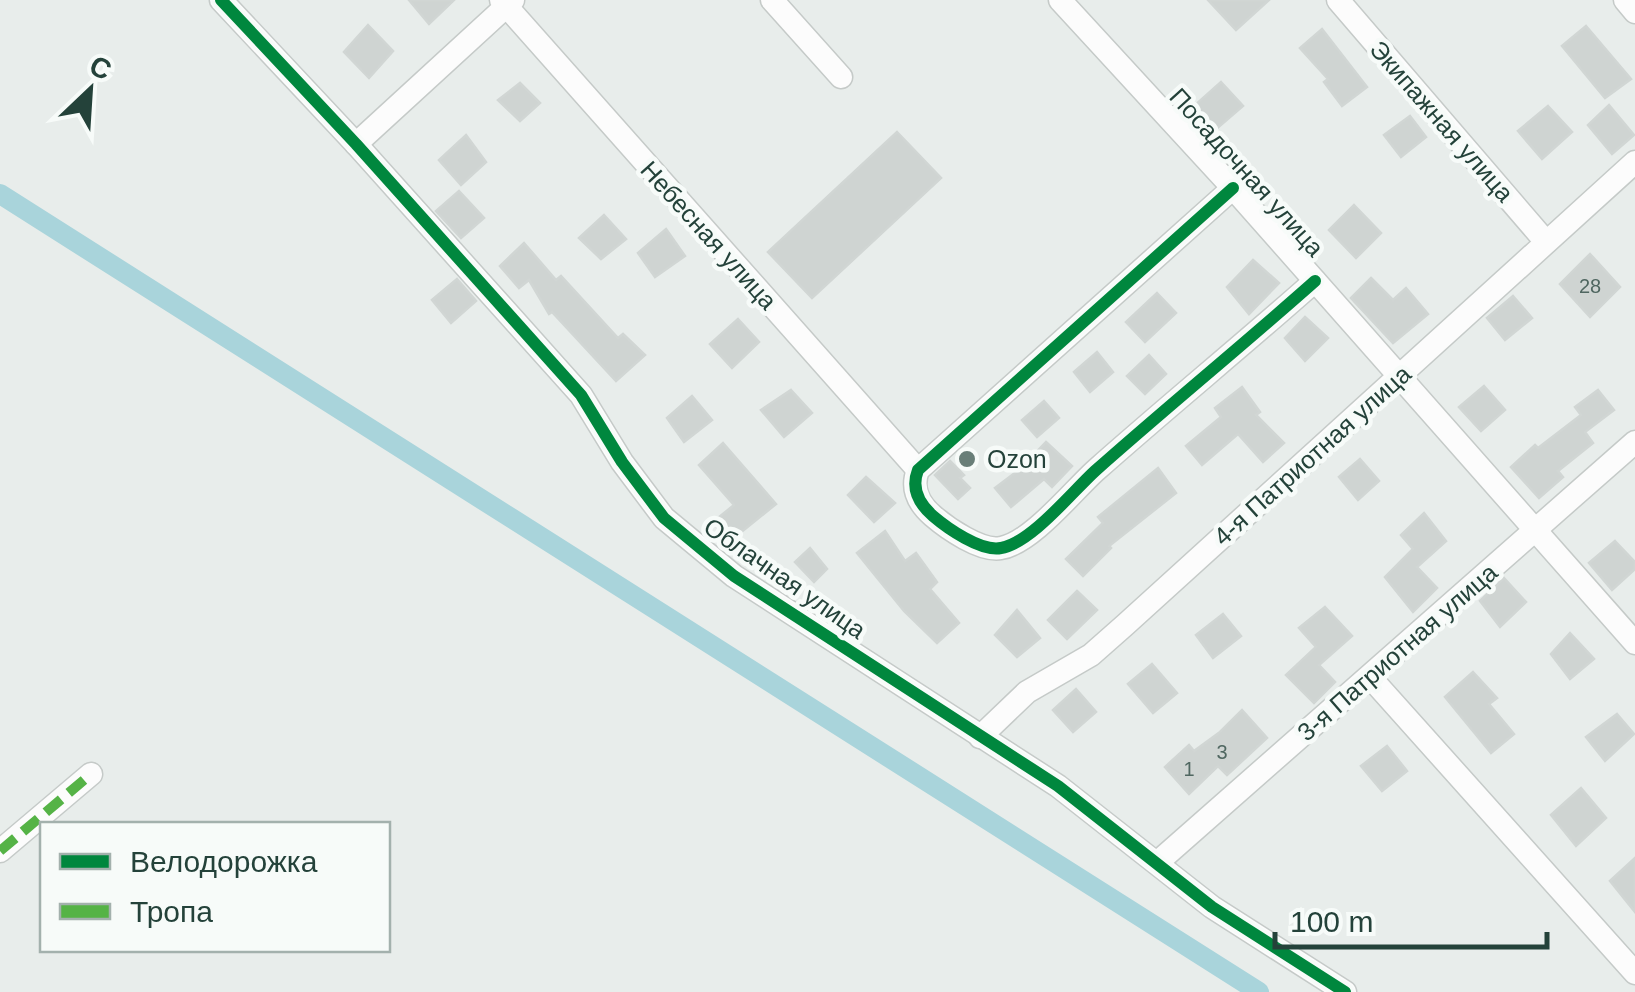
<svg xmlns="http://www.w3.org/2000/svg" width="1635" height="992" viewBox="0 0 1635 992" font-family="Arial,sans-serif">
	<rect width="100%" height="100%" fill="#e8edeb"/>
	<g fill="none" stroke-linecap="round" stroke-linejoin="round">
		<path stroke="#a9d4db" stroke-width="20" d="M0,194L1259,992"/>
	</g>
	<g fill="#cfd4d2" stroke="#d1d6d4" stroke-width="2.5">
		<path d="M409,0H454L429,24Z"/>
		<path d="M1208,0H1269L1236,30Z"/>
		<path d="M368,25L393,51L369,78L344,52Z"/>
		<path d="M1586,26L1631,79L1605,98L1562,46Z"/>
		<path d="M1322,29L1367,87L1342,106L1324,82L1328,79L1300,48Z"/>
		<path d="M1221,82L1243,106L1215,130L1194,106Z"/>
		<path d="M520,83L540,103L520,121L498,100Z"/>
		<path d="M1609,105L1634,135L1612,154L1588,125Z"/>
		<path d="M1548,106L1572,132L1542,159L1518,131Z"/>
		<path d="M1410,116L1426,137L1401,157L1384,135Z"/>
		<path d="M897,132L941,178L812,298L768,252Z"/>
		<path d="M466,135L486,162L461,185L439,160Z"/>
		<path d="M459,191L484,218L461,238L436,211Z"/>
		<path d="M1354,205L1381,233L1356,258L1329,230Z"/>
		<path d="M604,215L626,239L601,259L579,238Z"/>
		<path d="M666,229L685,256L655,277L638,253Z"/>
		<path d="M524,243L556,280L561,276L618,338L623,334L645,355L616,381L552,312L549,314L529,280L519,288L500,266Z"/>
		<path d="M1590,254L1620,287L1590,317L1560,284Z"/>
		<path d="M1253,260L1279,283L1249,314L1227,287Z"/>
		<path d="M1371,278L1393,300L1406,288L1428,314L1393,343L1351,298Z"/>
		<path d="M457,279L476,301L451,323L432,300Z"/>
		<path d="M1157,293L1176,313L1145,342L1126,322Z"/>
		<path d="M1513,296L1532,318L1505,340L1487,318Z"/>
		<path d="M1305,317L1328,338L1305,361L1285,338Z"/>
		<path d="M738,319L759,342L732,368L710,344Z"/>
		<path d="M1097,352L1113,372L1090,392L1074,372Z"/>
		<path d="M1149,355L1166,374L1145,394L1127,376Z"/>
		<path d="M1484,386L1505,410L1481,431L1459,407Z"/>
		<path d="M1242,387L1260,412L1256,415L1284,443L1263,462L1238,434L1202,465L1186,446L1221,417L1215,408Z"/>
		<path d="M791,390L812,413L784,437L761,410Z"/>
		<path d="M1598,390L1614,410L1585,432L1593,443L1558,471L1563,477L1539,498L1511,467L1535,445L1538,448L1581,415L1575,407Z"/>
		<path d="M692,396L712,420L684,442L667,418Z"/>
		<path d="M1044,401L1059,418L1037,437L1022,420Z"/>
		<path d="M1046,442L1072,466L1052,487L1044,479L1011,507L995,488L1020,469Z"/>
		<path d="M723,443L776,504L729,542L713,522L734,505L699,465Z"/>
		<path d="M1360,459L1379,481L1358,500L1339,477Z"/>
		<path d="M950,461L964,475L960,478L970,488L958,499L935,475Z"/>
		<path d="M1158,468L1176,493L1109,546L1111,548L1083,576L1066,559L1103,523L1098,517Z"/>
		<path d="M866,477L895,503L874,522L848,495Z"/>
		<path d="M1424,513L1446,541L1417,567L1437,588L1413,612L1385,577L1413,549L1401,535Z"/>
		<path d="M885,531L905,561L916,553L937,582L930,589L959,623L937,643L904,611L857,553Z"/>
		<path d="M1615,541L1635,562V569L1612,590L1589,563Z"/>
		<path d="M810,548L827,569L814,582L795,562Z"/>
		<path d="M1504,578L1526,602L1500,627L1480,601Z"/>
		<path d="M1077,591L1097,610L1067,639L1048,620Z"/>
		<path d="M1325,607L1352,636L1319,665L1335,682L1314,703L1286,675L1316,647L1299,628Z"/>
		<path d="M1017,610L1040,638L1017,657L995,635Z"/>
		<path d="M1223,614L1241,636L1213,658L1196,635Z"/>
		<path d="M1570,633L1594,659L1570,679L1551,654Z"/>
		<path d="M1152,664L1177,693L1153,713L1128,684Z"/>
		<path d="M1473,672L1497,698L1489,704L1514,734L1491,753L1445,697Z"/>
		<path d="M1076,689L1096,712L1073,732L1053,710Z"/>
		<path d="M1242,710L1267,738L1227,775L1218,766L1189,794L1165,767L1189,745L1194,751L1220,732Z"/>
		<path d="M1617,714L1634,734L1605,761L1586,737Z"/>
		<path d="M1387,746L1407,771L1382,791L1361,766Z"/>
		<path d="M1581,788L1606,818L1576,846L1551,815Z"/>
		<path d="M1635,858V912L1610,881Z"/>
	</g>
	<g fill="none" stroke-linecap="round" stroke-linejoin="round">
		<defs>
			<g id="minor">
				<path d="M221,0L356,144L581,395L622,462L664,518L734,576L1058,786L1212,907L1345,992"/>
				<path d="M501,0L918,470"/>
				<path d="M772,0L841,77"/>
				<path d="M1060,0L1233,188L1635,643"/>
				<path d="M1338,0L1546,242"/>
				<path d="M1625,0L1635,12"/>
				<path d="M356,144L513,0"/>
				<path d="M1233,188L918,470C911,488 918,503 933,516C947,528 981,552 1001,548C1031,543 1072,492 1095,471C1167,407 1243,345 1315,281"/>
				<path d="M1370,677L1635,973"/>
				<path d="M980,737L1027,692L1091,655L1125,625L1635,162"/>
				<path d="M0,851L91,774"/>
				<path d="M1158,862L1635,442"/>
			</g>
		</defs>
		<use href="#minor" stroke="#c5cac8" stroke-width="25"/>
		<use href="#minor" stroke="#fcfcfc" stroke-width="22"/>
		<path stroke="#55b346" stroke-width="10" stroke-dasharray="20 10" stroke-linecap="butt" d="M0,851L91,774"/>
		<defs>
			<g id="cycleway">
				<path d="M221,0L356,144L581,395L622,462L664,518L734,576L1058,786L1212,907L1345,992"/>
				<path d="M1233,188L918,470C911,488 918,503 933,516C947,528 981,552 1001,548C1031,543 1072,492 1095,471C1167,407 1243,345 1315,281"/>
			</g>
		</defs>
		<use href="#cycleway" stroke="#f7fbf9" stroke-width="19"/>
		<use href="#cycleway" stroke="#00873e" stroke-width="12"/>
	</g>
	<circle fill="#697e78" stroke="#f7fbf9" stroke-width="4" cx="967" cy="459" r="10"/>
	<g text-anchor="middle" stroke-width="9" stroke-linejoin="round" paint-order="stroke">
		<g font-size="20" fill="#506761">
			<text x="1590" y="293">28</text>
			<text x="1222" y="759">3</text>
			<text x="1189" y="776">1</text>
		</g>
		<g font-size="25" fill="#24423a" stroke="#f7fbf9">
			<text transform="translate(1442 121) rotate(49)" y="9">Экипажная улица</text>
			<text transform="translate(1247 172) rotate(48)" y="9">Посадочная улица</text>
			<text transform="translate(709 235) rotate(48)" y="9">Небесная улица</text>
			<text transform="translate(1312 455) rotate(-42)" y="9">4-я Патриотная улица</text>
			<text transform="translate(785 578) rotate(35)" y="9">Облачная улица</text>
			<text transform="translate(1397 652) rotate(-41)" y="9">3-я Патриотная улица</text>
		</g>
		<g font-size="25" fill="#24423a" stroke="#f7fbf9" text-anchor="start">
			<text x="987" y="468">Ozon</text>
		</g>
	</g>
	<rect x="40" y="822" width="350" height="130" fill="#f7fbf9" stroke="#a3b1ad" stroke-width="2.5"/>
	<rect x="60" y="854" width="50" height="15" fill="#00873e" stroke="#a3b1ad" stroke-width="2.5"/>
	<text x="130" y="872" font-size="30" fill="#24423a">Велодорожка</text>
	<rect x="60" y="904" width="50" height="15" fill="#55b346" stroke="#a3b1ad" stroke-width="2.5"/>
	<text x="130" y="922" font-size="30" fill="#24423a">Тропа</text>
	<g transform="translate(90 90) rotate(25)" stroke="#f7fbf9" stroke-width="8" paint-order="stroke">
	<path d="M0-8L18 38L0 25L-18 38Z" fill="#24423a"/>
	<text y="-15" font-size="28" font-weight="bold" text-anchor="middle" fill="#24423a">С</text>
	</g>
	<path d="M1275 932v15h272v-15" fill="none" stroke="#24423a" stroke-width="5"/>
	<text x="1290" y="932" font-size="30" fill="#24423a" stroke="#f7fbf9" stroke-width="8" paint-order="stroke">100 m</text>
</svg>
